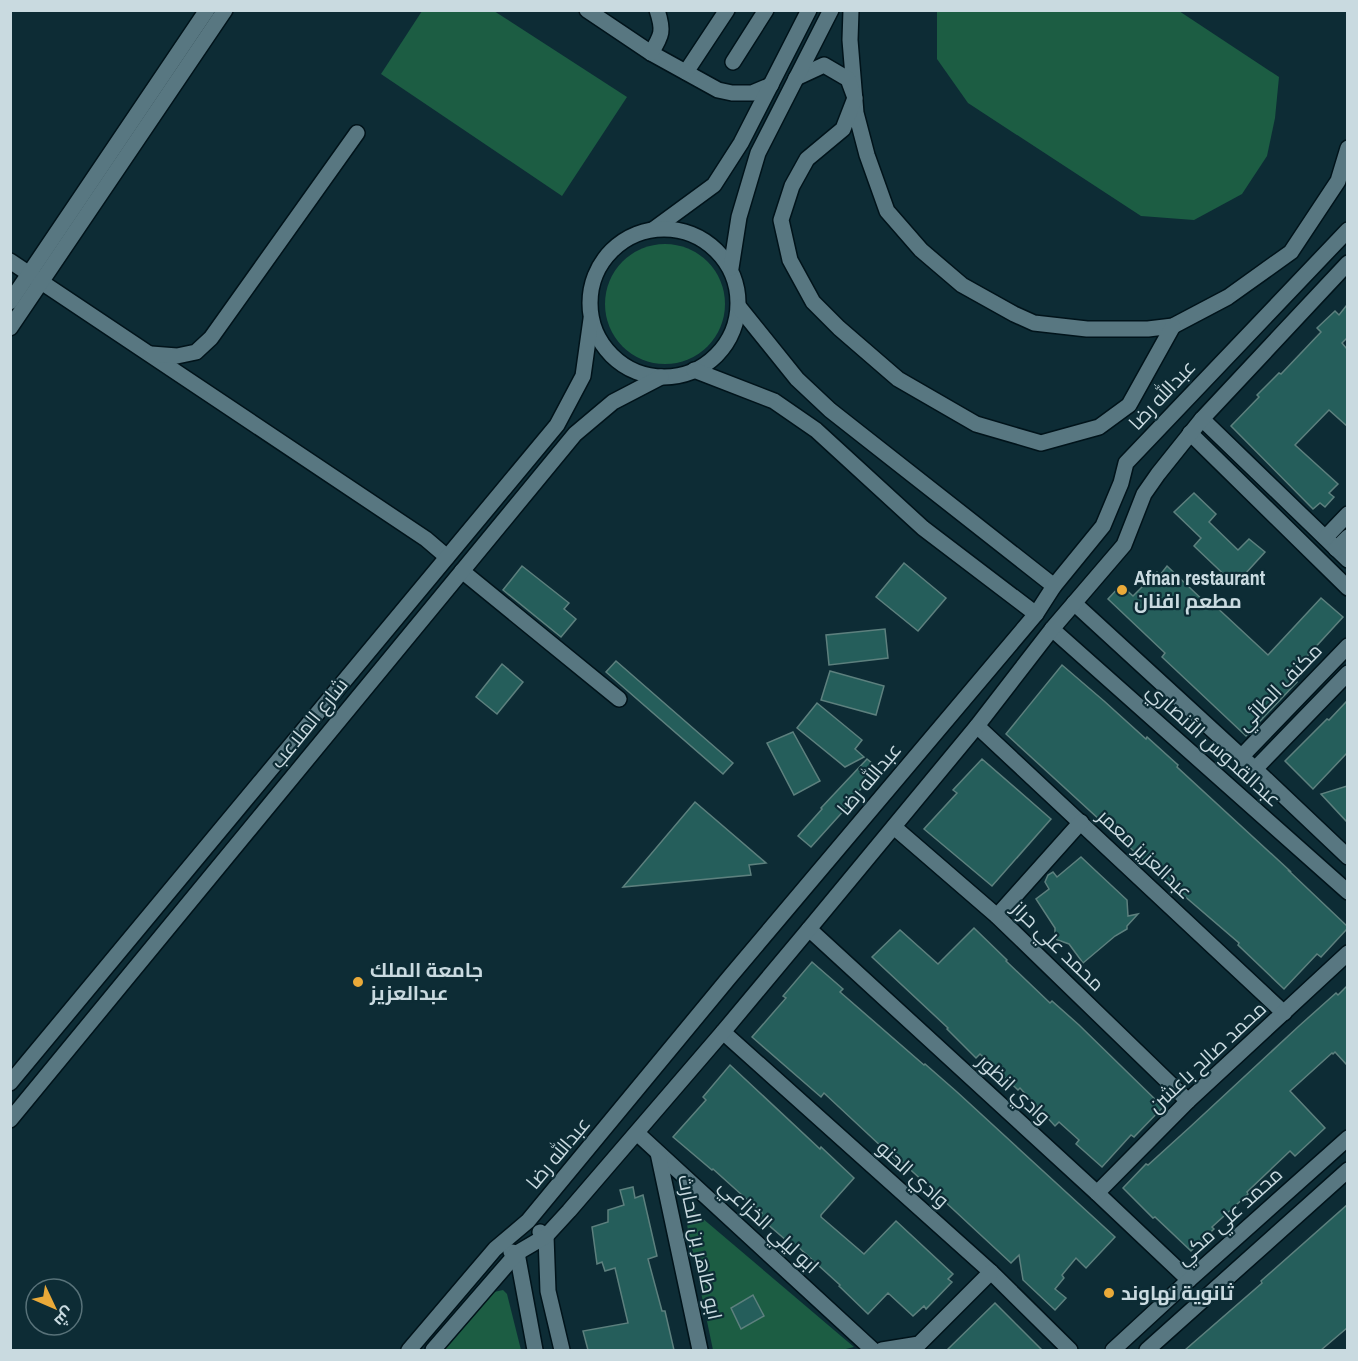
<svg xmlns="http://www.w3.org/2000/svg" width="1358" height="1361" viewBox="0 0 1358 1361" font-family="'Archivo Narrow',Cairo,sans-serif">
	<rect width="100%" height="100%" fill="#0d2c35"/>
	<g fill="#1c5d43">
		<path d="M422,11H494L627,97L562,196L381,74Z"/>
		<path d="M937,11H1179L1279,77L1275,118L1267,156L1242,194L1194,220L1141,216L968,103L937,59Z"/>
		<circle cx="665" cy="304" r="60"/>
		<path d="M682,1201L854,1347L842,1350H713Z"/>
		<path d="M503,1290L507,1294L521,1350H443L494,1292Z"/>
	</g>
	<g fill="#255e5b" stroke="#5d807e" stroke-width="1.5">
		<path d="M1347,305V338L1342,343L1347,349V426L1329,410L1295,445L1338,484L1329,493L1334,497L1325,507L1320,503L1313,509L1231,426L1259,397L1257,395L1279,373L1281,374L1321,332L1317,328L1335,311L1339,315Z"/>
		<path d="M1194,493L1216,514L1209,522L1238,550L1249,539L1265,552L1235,585L1194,546L1201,538L1174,512Z"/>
		<path d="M904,563L946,598L918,631L876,597Z"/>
		<path d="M522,566L569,603L564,609L576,619L561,637L503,590Z"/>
		<path d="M1167,566L1209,606L1212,603L1268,655L1321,598L1343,617L1290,675L1297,682L1246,736L1162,657L1165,653L1108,599L1121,585L1133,596L1157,572L1160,575Z"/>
		<path d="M885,629L888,658L829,665L826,635Z"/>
		<path d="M616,661L733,763L723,774L606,672Z"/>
		<path d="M502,664L523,682L497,714L476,697Z"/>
		<path d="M1062,665L1104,701L1146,739L1147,737L1178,765L1177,767L1290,871H1289L1347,926V929L1321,957L1317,954L1284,989L1238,945L1239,943L1161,876L1006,734Z"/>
		<path d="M830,671L884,686L876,715L821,700Z"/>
		<path d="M1347,701V753L1313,789L1285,761L1327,719L1329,720Z"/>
		<path d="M817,703L862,740L855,749L864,757L845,767L797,728Z"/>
		<path d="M793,732L820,781L794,795L767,743Z"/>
		<path d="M867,759L878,768L855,796L856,797L811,847L798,836L822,809L821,808Z"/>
		<path d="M982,759L1051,819L992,886L924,829L957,793L953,790Z"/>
		<path d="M1347,786V822L1321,794Z"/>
		<path d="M695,802L766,863L749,865L751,875L623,887Z"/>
		<path d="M1081,857L1127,900L1128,916L1138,914L1127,926V929L1115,936L1083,963L1069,944L1055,939V928L1036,899L1049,889L1045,882L1048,875L1053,872L1057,877Z"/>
		<path d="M974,928L1007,960L1006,961L1050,1003L1052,1001L1079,1025L1163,1107L1134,1137L1131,1135L1102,1167L1076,1144L1079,1140L1059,1122L1055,1126L1020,1088L1018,1090L980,1054L976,1058L947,1029L948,1028L872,957L900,930L938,964Z"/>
		<path d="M812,962L843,989L840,992L924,1065L925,1064L957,1092L1115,1237L1086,1268L1076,1258L1062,1275L1064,1278L1055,1289L1066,1298L1055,1310L1023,1280L1019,1255L1011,1263L900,1160L898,1162L824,1093L821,1097L752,1037L786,998L783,996Z"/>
		<path d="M1347,986V1065L1335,1052L1333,1054L1332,1053L1290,1091L1325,1128L1295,1156L1290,1151L1247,1192L1248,1194L1212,1227L1214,1229L1191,1251L1155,1217L1153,1218L1123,1188L1146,1164L1148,1165L1190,1127L1299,1026L1336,993L1338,995Z"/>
		<path d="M730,1065L820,1149L821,1147L854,1178L821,1215V1217L864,1254L896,1221L953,1274L948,1279L952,1282L926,1309L924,1306L913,1316L888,1293L868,1314L839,1286L840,1285L796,1245L794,1247L759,1217L762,1213L713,1169L712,1170L673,1137L706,1100L703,1097Z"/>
		<path d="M633,1187L635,1198L643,1195L657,1256L648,1259L662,1311H665L674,1350H588L583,1331L628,1323L615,1268L605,1271L602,1262L597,1264L592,1227L608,1222V1210L624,1205L620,1190Z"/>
		<path d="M1347,1205V1328L1321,1350H1185L1262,1283L1261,1281Z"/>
		<path d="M753,1295L764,1316L741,1329L731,1308Z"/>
		<path d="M995,1303L1042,1350H947Z"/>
	</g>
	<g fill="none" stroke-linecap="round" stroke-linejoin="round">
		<defs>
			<g id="minor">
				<path d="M587,10L651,53L718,90L732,93H752L771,85"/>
				<path d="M851,10L850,40L856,113L867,155L887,211L921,250L962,285L1014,314L1034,323L1087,329H1148L1173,326L1228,297L1291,252L1338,181L1348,148"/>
				<path d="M651,53C662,35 664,31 657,10"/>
				<path d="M733,62L766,10"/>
				<path d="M686,72L727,10"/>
				<path d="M796,78L824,65L848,79L855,98L843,129L807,159L792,186L781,220L790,260L813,302L839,328L898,379L976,424L1041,443L1099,427L1129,405L1173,326"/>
				<path d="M654,229L714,185L741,143L809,10"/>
				<circle cx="664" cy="303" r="74"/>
				<path d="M10,261L426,539L447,557"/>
				<path d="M731,268L739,217L758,153L831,10"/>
				<path d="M10,302L207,10"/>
				<path d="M739,307L797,379L830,410L1054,586"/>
				<path d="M10,328L225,10"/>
				<path d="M151,354L177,356L196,352L211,338L357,133"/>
				<path d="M694,370L774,401L816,430L923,528L1036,614"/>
				<path d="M1202,419L1348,560"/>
				<path d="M1190,433L1348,588"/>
				<path d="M1326,537L1348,514"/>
				<path d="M1336,549L1348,537"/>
				<path d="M462,571L619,699"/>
				<path d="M1074,603L1255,769L1348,857"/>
				<path d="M1052,629L1348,892"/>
				<path d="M977,726L1284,1013"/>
				<path d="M1241,757L1348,646"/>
				<path d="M1255,769L1348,673"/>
				<path d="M894,827L997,916L1188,1101"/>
				<path d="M997,916L1081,822"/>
				<path d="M809,929L1097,1193L1189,1280"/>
				<path d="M723,1032L991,1272L1070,1350"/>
				<path d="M10,1083L557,425L583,376L591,319"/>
				<path d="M10,1120L575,434L613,402L661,377"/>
				<path d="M637,1133L873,1350"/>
				<path d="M658,1153L700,1350"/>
				<path d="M1097,1193L1188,1101L1348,953"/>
				<path d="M540,1232L546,1236L548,1291L562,1350"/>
				<path d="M511,1252L517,1253L535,1350"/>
				<path d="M409,1350L495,1249L528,1221L728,979L1036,614L1054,586L1103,526L1121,483L1126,463L1348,230"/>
				<path d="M433,1350L517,1253L546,1236L569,1211L723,1032L809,929L977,726L1052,629L1124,545L1144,494L1158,474L1202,419L1348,263"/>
				<path d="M882,1350L919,1344L991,1272"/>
				<path d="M1113,1350L1189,1280L1348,1138"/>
				<path d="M1147,1350L1348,1170"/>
			</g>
		</defs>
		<use href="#minor" stroke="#00131a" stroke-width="18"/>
		<use href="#minor" stroke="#587781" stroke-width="15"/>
	</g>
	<g fill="#eaaa39" stroke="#0d2c35" stroke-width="2">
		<circle cx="1122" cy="590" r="6"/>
		<circle cx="358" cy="982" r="6"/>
		<circle cx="1109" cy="1293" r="6"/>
	</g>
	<g text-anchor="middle" stroke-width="4.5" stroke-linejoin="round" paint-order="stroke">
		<g font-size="20" fill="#c9dae0" stroke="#0d2c35">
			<text transform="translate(1162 395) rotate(-47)" y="7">عبدالله رضا</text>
			<text transform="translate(1279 687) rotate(-46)" y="7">مكنف الطائي</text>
			<text transform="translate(309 723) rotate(-51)" y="7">شارع الملاعب</text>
			<text transform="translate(1214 745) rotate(42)" y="7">عبدالقدوس الأنصاري</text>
			<text transform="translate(869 779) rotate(-50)" y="7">عبدالله رضا</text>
			<text transform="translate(1145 854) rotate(43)" y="7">عبدالعزيز معمر</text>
			<text transform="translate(1058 946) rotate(44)" y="7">محمد علي حراز</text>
			<text transform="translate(1207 1057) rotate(-43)" y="7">محمد صالح باعشن</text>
			<text transform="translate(1014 1089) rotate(43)" y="7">وادي انظور</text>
			<text transform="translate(558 1153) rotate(-50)" y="7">عبدالله رضا</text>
			<text transform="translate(913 1174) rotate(42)" y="7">وادي الحنو</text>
			<text transform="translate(1229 1216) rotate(-42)" y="7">محمد علي مكي</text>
			<text transform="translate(769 1226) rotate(43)" y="7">ابو ليلي الخزاعي</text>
			<text transform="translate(700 1247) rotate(78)" y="7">ابو طاهر بن الحارث</text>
		</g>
		<g font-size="20" font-weight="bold" fill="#c9dae0" stroke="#0d2c35" text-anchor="start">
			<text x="1134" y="585">Afnan restaurant<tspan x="1134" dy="23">مطعم افنان</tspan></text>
			<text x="370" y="977">جامعة الملك<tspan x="370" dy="23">عبدالعزيز</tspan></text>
			<text x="1121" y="1300">ثانوية نهاوند</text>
		</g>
	</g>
	<rect width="1358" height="1361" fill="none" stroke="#c9dae0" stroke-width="24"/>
	<g transform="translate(54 1307) rotate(134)"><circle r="28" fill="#0d2c35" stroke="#587279" stroke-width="1.5"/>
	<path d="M0-4.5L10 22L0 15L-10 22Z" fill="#eaaa39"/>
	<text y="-9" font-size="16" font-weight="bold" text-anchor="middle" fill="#c9dae0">ش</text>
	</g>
</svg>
